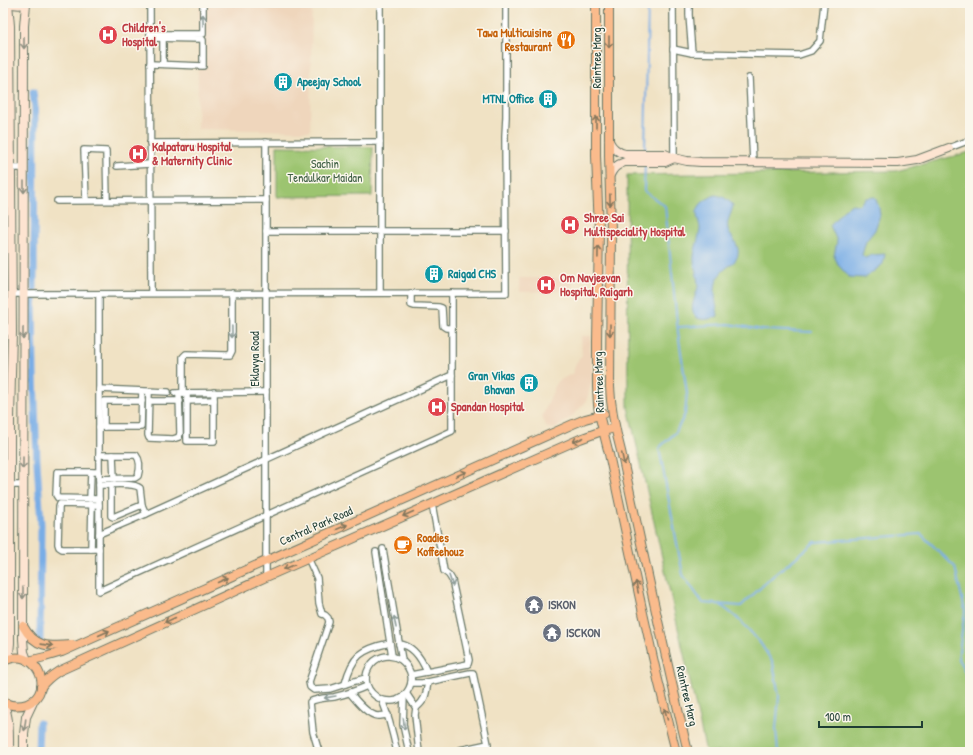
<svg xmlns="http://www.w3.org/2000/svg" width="973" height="755" viewBox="0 0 973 755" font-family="'Patrick Hand',sans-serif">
	<rect width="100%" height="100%" fill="#fbf7ec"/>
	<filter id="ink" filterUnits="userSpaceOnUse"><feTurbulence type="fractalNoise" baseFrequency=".025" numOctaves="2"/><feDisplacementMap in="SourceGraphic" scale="8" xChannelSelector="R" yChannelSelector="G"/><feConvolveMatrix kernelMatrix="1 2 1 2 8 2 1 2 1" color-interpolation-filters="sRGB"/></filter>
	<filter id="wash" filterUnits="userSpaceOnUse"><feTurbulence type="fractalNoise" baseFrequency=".012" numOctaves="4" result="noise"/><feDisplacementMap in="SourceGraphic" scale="16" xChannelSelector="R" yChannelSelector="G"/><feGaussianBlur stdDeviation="0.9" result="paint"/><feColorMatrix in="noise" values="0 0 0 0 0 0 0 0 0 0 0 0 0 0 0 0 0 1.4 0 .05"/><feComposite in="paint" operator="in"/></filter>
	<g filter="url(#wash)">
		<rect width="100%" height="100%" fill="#f0e2c4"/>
		<g fill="#efd6bc">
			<path d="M199,3H312L310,131L197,129Z"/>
			<path d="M519,278H573V291L519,292Z"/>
			<path d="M581,336H591L590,350L593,378L586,402L571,417L555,429L547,428L542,417L557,382L573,373L576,363L582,356Z"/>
		</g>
		<g fill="#9cc470" stroke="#5e8052">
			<path d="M277,146L373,147L372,196L277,197Z"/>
			<path d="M970,152V752H706L628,407L627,175L896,171Z"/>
		</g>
		<g fill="#79ade6" stroke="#4c758d">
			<path d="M715,195C723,196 727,199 733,205C732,214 726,220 728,229C730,237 740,245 738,254C737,262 729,265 724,270C710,282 716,301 718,316C711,319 701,322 695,316C688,307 697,295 698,286C698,275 693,266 694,256C695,247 699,238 700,229C700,223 696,217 697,211C700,202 707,199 715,195Z"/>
			<path d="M875,197L879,208L880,215L875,230L866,241L862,255L865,258L872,255L885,254L883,264L865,278L849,277L839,266L834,256L837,241L830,225L845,209L852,204L859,205L866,198Z"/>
		</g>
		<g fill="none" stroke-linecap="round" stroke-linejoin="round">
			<g stroke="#79ade6" stroke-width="2">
				<path d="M645,151L648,3"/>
				<path d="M645,163L644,191L665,206L678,332L687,393L685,414L676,432L659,448L683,575L703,603L741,606L773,576L815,542L921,534L955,567L965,611L958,659L970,682"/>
				<path d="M33,300L34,288"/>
				<path d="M678,327L729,324L763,330L812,332"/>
				<path d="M721,605L736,617L747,628L761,644L773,663L779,696L776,729L778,752"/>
			</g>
			<g stroke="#79ade6" stroke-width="7">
				<path d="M33,92L35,107L34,288"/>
				<path d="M33,300L34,373L37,462L41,524L40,640"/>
				<path d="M38,752L39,723"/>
			</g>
		</g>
	</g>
	<g filter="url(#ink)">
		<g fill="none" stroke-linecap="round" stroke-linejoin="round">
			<defs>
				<g id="street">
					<path d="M150,3L151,293"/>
					<path d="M380,3V293"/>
					<path d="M673,3L674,158"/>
					<path d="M689,3V15L692,53"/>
					<path d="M150,34H203V3"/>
					<path d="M150,38L202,39L203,40V66L150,64"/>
					<path d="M163,38V64"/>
					<path d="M673,49L692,53L799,55L811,51L820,41L824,3"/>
					<path d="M749,78L753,162"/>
					<path d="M3,125H11"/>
					<path d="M266,142V577"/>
					<path d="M150,143L380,142"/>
					<path d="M949,148L970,140"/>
					<path d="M117,166L150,164"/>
					<path d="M3,168H24"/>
					<path d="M86,200L84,150L106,151L107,200"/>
					<path d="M57,201L266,200"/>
					<path d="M266,231H506"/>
					<path d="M411,293V305L414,306L439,307L442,308L443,326L446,328H452"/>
					<path d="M11,294L506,293L505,136L506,117V3"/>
					<path d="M99,294V591L452,431V293"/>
					<path d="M3,327H12"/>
					<path d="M3,332H12"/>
					<path d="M99,389L168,392"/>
					<path d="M149,392L148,435L149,438L173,439L179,437L180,433L179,393"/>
					<path d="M175,393L266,392"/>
					<path d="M183,393V357L186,354L226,355H230L232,351V293"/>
					<path d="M187,393V441H214V392"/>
					<path d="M149,401H180"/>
					<path d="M187,401L214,400"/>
					<path d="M99,427H141L142,391"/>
					<path d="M104,427V401H142"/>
					<path d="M113,455L114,479"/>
					<path d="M99,472H57L56,495L58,498L99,499"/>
					<path d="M99,479L135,478L138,476C140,469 141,461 136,455H99"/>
					<path d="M3,485H23"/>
					<path d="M99,485C109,485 133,482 140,488L142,505L146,514"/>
					<path d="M111,485V516L113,517L142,505"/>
					<path d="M90,499L91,472"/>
					<path d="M99,534L146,514L452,375"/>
					<path d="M91,549L92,505"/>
					<path d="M99,549H62L59,547L58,544L59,507L60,504L99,505"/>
					<path d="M383,549L402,660"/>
					<path d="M376,552L392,656"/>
					<path d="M308,558L317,578L319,603L322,614L325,615L328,618L329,622L309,682L310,687L314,690L330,689L355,681L366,678"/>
					<path d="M399,644C413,645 422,660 427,672"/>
					<path d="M411,675L468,664L469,660L452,580L449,575L444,571L441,553L432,504"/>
					<path d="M411,683H423L470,673H473L488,744L460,750L459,752"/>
					<path d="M345,684C352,656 361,649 390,643"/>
					<path d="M350,693C356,700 367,715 378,716C381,716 385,715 388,715"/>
					<path d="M406,693L416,708L415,715L419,752"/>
					<path d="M404,696L403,725L409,752"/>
					<path d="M382,700C387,701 392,702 397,700C408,695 414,683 410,672C408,667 405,663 401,660C375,643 348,684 382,700C389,717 393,734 397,752"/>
					<path d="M416,708C426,700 426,694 428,682"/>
					<path d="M319,752L313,732L310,702C317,698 326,698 334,697C346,694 356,691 367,686"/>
				</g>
				<g id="secondary">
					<path d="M9,3C15,5 21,6 27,3"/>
					<path d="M26,4L24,26L23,639L24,652L27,660"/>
					<path d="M609,141C612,148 617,152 625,154H665L674,158L687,161L701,162L898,163L917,160L949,148"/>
					<path d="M610,175C613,168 618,164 625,162H665L674,158"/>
					<path d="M4,661L9,653L10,643V418L12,332L10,26L8,3"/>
					<path d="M3,702C10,719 9,734 9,752"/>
					<path d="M24,752V734L26,717L34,700"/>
				</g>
				<g id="primary">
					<path d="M596,3V156L599,230L597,341V387L598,405L600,418L609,454L641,604L658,680L676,752"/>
					<path d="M609,3V156L611,230L610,387C611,410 615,429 621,451C643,552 664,652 688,752"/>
					<path d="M23,626C35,648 49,647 72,645"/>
					<path d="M28,661L45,657L62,652L573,424L585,419L604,414"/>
					<path d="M3,662C34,643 58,691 27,704C18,707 11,706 3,702"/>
					<path d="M41,687C46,680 51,676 59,671L266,577L580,439L599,432L615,428"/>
				</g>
			</defs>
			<use href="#street" stroke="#687766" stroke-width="8"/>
			<use href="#secondary" stroke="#687766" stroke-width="10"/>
			<use href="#primary" stroke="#687766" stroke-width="10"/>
			<use href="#street" stroke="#fff" stroke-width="5.5"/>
			<use href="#secondary" stroke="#fde4d1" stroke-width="8"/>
			<use href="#primary" stroke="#fabb8c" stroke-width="8"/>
		</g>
		<defs><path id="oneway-shaft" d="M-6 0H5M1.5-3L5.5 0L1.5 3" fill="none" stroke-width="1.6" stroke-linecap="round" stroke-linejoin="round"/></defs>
		<g stroke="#8f9e9a">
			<use href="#oneway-shaft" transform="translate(203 20) rotate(-91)"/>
			<use href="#oneway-shaft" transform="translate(232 332) rotate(89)"/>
			<use href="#oneway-shaft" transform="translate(451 581) rotate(71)"/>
			<use href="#oneway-shaft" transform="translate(395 622) rotate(-100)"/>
			<use href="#oneway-shaft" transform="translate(330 697) rotate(170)"/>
			<use href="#oneway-shaft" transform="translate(404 724) rotate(83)"/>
		</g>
		<g stroke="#82765c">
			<use href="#oneway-shaft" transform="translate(609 42) rotate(90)"/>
			<use href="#oneway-shaft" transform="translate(596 122) rotate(-90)"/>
			<use href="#oneway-shaft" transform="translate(610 200) rotate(89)"/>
			<use href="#oneway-shaft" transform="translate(598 252) rotate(-89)"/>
			<use href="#oneway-shaft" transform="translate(610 330) rotate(90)"/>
			<use href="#oneway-shaft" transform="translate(578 440) rotate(157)"/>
			<use href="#oneway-shaft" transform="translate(623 459) rotate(78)"/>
			<use href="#oneway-shaft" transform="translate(461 474) rotate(-24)"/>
			<use href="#oneway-shaft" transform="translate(408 514) rotate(156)"/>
			<use href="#oneway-shaft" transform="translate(342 527) rotate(-24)"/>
			<use href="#oneway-shaft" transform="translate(289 567) rotate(157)"/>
			<use href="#oneway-shaft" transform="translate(223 580) rotate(-24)"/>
			<use href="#oneway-shaft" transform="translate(637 587) rotate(-102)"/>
			<use href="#oneway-shaft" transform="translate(170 620) rotate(155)"/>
			<use href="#oneway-shaft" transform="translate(104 633) rotate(-24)"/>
			<use href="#oneway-shaft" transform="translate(47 645) rotate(8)"/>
			<use href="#oneway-shaft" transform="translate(666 714) rotate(-104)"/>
		</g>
		<g stroke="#8e9082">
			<use href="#oneway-shaft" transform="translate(24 43) rotate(90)"/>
			<use href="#oneway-shaft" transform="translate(24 187) rotate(90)"/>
			<use href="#oneway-shaft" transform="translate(23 333) rotate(90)"/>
			<use href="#oneway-shaft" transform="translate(23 463) rotate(90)"/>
			<use href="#oneway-shaft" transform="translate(23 593) rotate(90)"/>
			<use href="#oneway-shaft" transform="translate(25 725) rotate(97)"/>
		</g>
	</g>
	<defs>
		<symbol id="hospital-disc" viewBox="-11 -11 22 22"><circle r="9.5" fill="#e0444e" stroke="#fbf7ec"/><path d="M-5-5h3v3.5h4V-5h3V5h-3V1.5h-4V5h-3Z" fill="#fff"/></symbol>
		<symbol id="restaurant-disc" viewBox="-11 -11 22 22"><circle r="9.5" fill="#e8710a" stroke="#fbf7ec"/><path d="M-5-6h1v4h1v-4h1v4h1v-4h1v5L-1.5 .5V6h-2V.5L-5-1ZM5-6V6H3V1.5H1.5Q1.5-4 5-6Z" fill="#fff"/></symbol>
		<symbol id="building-disc" viewBox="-11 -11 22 22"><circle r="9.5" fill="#0f9aa8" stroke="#fbf7ec"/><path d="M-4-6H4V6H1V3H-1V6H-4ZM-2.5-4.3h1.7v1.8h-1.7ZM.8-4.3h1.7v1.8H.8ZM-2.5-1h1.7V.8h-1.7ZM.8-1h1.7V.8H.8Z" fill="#fff"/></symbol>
		<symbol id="cafe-disc" viewBox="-11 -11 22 22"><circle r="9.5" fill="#e8710a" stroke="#fbf7ec"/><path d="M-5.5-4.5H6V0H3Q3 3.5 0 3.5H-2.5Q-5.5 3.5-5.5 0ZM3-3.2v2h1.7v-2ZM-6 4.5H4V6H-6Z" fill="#fff"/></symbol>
		<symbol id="temple-disc" viewBox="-11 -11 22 22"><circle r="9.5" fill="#6b7280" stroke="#fbf7ec"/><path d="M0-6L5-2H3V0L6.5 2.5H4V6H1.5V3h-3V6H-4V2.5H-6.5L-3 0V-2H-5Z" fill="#fff"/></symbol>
	</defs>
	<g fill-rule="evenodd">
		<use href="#hospital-disc" x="97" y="24" width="22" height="22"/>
		<use href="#restaurant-disc" x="555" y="29" width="22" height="22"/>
		<use href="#building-disc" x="272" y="71" width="22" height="22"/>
		<use href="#building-disc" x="537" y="88" width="22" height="22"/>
		<use href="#hospital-disc" x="127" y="143" width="22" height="22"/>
		<use href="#hospital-disc" x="559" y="214" width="22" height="22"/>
		<use href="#building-disc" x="423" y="263" width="22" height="22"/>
		<use href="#hospital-disc" x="535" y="274" width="22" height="22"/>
		<use href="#building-disc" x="518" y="372" width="22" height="22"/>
		<use href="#hospital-disc" x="426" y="396" width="22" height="22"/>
		<use href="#cafe-disc" x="392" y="534" width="22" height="22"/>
		<use href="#temple-disc" x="523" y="594" width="22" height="22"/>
		<use href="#temple-disc" x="541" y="622" width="22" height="22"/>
	</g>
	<g text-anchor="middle" stroke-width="3" stroke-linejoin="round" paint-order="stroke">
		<g font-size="12" font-weight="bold" fill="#be3a42" stroke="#fbf7ec" text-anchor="start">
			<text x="122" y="32">Children's<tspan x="122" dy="14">Hospital</tspan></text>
			<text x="152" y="151">Kalpataru Hospital<tspan x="152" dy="14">&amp; Maternity Clinic</tspan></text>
			<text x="584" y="222">Shree Sai<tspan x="584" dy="14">Multispeciality Hospital</tspan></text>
			<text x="560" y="282">Om Navjeevan<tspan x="560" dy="14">Hospital, Raigarh</tspan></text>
			<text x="451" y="411">Spandan Hospital</text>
		</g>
		<g font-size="12" font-weight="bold" fill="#c56008" stroke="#fbf7ec" text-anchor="end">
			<text x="552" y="37">Tawa Multicuisine<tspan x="552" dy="14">Restaurant</tspan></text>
			<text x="417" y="542" text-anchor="start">Roadies<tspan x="417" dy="14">Koffeehouz</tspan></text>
		</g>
		<g font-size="12" fill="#1f3d34" stroke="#fbf7ec">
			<text transform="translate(597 58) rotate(-90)" y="4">Raintree Marg</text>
			<text transform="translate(255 359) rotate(-90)" y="4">Eklavya Road</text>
			<text transform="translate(599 382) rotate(-92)" y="4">Raintree Marg</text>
			<text transform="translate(316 526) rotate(-24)" y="4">Central Park Road</text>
			<text transform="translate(687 696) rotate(77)" y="4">Raintree Marg</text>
		</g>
		<g font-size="12" font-weight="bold" fill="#0d838f" stroke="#fbf7ec" text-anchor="start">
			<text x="297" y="86">Apeejay School</text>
			<text x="534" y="103" text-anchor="end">MTNL Office</text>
			<text x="448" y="278">Raigad CHS</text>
			<text x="515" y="380" text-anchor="end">Gran Vikas<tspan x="515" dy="14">Bhavan</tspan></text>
		</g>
		<g font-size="12" fill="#3e5f43" stroke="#fbf7ec">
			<text x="325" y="168">Sachin<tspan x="325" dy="14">Tendulkar Maidan</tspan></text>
		</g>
		<g font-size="12" font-weight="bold" fill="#5b616d" stroke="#fbf7ec" text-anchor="start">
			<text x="548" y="609">ISKON</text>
			<text x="566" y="637">ISCKON</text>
		</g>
	</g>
	<rect width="973" height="755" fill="none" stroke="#fbf7ec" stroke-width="16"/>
	<path d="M819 721v6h103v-6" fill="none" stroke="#1f3d34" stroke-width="2"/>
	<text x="825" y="721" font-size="12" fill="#1f3d34" stroke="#fbf7ec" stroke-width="3" paint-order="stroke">100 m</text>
</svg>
